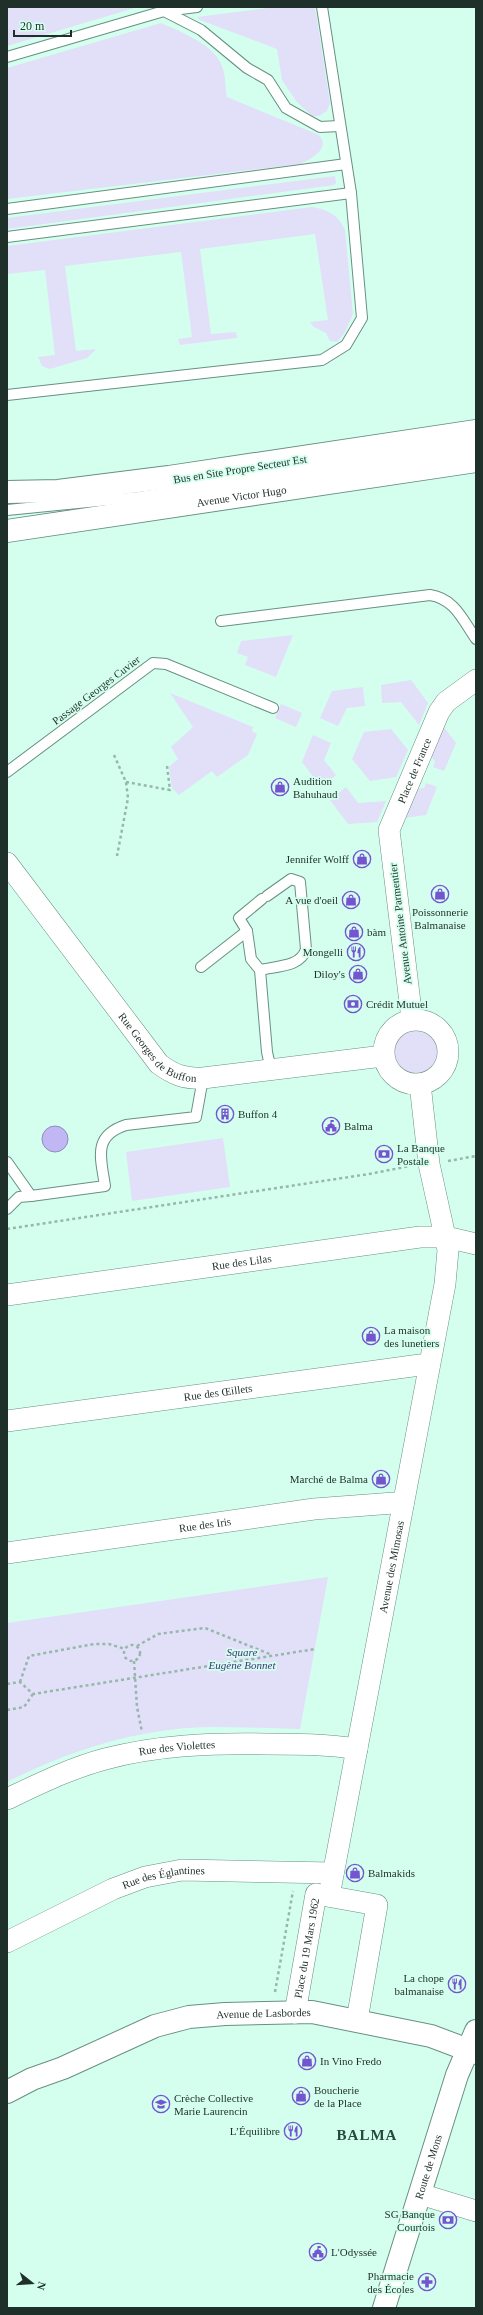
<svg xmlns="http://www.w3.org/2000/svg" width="483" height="2315" viewBox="0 0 483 2315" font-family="'Times New Roman',serif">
	<rect width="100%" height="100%" fill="#d4ffef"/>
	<g fill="#e2dff8">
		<path d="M7,7H138L7,46Z"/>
		<path d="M275,7H314L316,13L330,103L327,111L319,116H312L296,101L282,80L277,49L200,20L197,17Z"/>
		<path d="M161,23C181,32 217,45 223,69C226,78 225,88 227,97L319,135C331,149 311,159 300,164L7,199V68Z"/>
		<path d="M335,176L336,183L334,185L7,229V218Z"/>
		<path d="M312,207C328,210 338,214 345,230L353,314L344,334L337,342L330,341L326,333L314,327L310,322L328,320L315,234L200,249L211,334L236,332L237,338L180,345L178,339L192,337L181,252L65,266L76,351L96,349L87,358L50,369L42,366L38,357L55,355L45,270L7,274V246Z"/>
		<path d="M293,635L276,677L245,665L248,657L237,653L241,641Z"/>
		<path d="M411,680L428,703L419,725L401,702L382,703L381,685Z"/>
		<path d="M363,687L365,706L347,708L338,726L320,718L332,691Z"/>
		<path d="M170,693L253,727L252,731L257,734L248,755L217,777L212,771L179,795L172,788L169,767L178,759L171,747L193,727Z"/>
		<path d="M281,704L302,713L296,727L275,718Z"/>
		<path d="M443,726L456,743L444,771L433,767L435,761L430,755Z"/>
		<path d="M391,729L408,750L396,777L370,781L352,759L364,732Z"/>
		<path d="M313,735L331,743L324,760L336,775L321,787L302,762Z"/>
		<path d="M426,783L437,787L426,815L404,818L416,789L424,788Z"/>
		<path d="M346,787L358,803L386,801L377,822L348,824L330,800Z"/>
		<circle cx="416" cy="1052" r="23"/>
		<path d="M223,1138L230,1187L132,1201L126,1152Z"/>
		<path d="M328,1577L300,1729C270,1728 239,1727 209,1727C139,1728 68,1751 7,1782V1623Z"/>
	</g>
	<circle fill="#c0b7f4" stroke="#908eb7" cx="55" cy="1139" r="13"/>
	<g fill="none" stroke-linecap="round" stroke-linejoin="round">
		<defs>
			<g id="lane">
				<path d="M164,11L201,30L247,68L268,80L286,108L320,127L339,126"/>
				<path d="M7,57L164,11L197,7"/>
				<path d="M7,209L346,164"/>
				<path d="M7,237L351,193"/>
				<path d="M7,395L322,360L346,345L362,318L351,193L322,7"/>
				<path d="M7,510L139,497L476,446"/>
				<path d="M221,621L430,595C455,599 462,619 476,639"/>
				<path d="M7,772L153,663L166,664L273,708"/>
				<path d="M267,896L291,879L300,882L306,949C301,967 277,966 260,970L267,1052L271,1070"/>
				<path d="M247,931L239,918L262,899"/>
				<path d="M201,967L247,931L251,959L260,970"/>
				<path d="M7,1162L31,1196L105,1186C101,1158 92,1136 126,1125L196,1117L203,1078"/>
				<path d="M7,1209L19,1197L31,1196"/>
			</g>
			<g id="street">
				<path id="s1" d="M7,863L159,1064C174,1075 185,1079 203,1078L383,1056"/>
				<path id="s2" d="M412,1019L389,830L439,712L446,702L476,680"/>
				<circle cx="416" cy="1052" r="32"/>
				<path id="s3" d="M7,1295L420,1237H446L476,1244"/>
				<path id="s4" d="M7,1421L420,1365L429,1366"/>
				<path id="s5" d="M7,1553L314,1509L394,1503L403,1504"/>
				<path id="s6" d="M7,1799C39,1784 71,1768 105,1759C158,1745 211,1743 266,1744C296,1744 327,1744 357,1749"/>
				<path id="s7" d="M329,1896L445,1284L448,1250L429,1164L420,1084"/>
				<path id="s8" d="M7,1942L113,1889L145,1877L182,1870L333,1873"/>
				<path id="s9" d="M295,2013L316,1894L377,1905L357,2020"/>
				<path d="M420,2194L476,2211"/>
			</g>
			<g id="secondary">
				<path d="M7,492L58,491L169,477L476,431"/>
				<path id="s10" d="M7,531L476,461"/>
				<path id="s11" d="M7,2092L32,2079L63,2068L155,2026L189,2017L225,2014L312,2012L431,2036L476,2053"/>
				<path id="s12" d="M384,2308L457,2075L476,2031"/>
			</g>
		</defs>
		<use href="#lane" stroke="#689082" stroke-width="12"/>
		<use href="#street" stroke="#689082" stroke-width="22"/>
		<use href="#secondary" stroke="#689082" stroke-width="24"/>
		<g stroke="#96b8ab" stroke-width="2.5" stroke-dasharray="3 3" stroke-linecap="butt">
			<path d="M114,755L126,782L128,798L117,856"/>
			<path d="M126,782L170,790L167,766"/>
			<path d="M448,1161L476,1156"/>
			<path d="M7,1229L369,1174L410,1166"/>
			<circle cx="132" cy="1653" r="8"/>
			<path d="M137,1646L158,1634L205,1628L272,1655"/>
			<path d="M134,1661L137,1707L142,1732"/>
			<path d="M20,1682L29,1656L94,1644H109L125,1649"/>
			<path d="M7,1684L20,1682L33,1694L315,1649"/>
			<path d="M7,1710L24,1707L33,1694"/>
			<path d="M275,1992L293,1891"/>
		</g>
		<use href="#lane" stroke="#fff" stroke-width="10"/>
		<use href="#street" stroke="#fff" stroke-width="21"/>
		<use href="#secondary" stroke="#fff" stroke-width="22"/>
	</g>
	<defs>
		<symbol id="shop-ring" viewBox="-11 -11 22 22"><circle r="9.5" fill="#d4ffef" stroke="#7555cf" stroke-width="1.5"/><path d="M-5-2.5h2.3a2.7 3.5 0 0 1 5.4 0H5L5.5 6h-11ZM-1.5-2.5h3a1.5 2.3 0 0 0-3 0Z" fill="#7555cf"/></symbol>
		<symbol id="restaurant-ring" viewBox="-11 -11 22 22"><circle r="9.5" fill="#d4ffef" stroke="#7555cf" stroke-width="1.5"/><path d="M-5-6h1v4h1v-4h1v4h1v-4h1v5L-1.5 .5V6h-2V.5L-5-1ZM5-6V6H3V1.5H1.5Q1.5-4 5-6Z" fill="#7555cf"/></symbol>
		<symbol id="bank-ring" viewBox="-11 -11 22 22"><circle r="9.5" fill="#d4ffef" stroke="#7555cf" stroke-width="1.5"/><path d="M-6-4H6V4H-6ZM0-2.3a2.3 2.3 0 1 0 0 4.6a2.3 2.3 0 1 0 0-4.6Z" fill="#7555cf"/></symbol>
		<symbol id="building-ring" viewBox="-11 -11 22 22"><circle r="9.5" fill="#d4ffef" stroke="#7555cf" stroke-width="1.5"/><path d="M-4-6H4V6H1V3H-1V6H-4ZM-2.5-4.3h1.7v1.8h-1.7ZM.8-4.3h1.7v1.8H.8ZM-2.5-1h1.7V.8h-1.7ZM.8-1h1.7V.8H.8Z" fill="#7555cf"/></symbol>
		<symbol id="civic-ring" viewBox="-11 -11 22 22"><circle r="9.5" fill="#d4ffef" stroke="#7555cf" stroke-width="1.5"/><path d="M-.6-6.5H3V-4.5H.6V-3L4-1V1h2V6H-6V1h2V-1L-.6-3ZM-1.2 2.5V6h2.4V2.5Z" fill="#7555cf"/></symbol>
		<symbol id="school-ring" viewBox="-11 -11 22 22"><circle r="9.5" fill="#d4ffef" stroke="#7555cf" stroke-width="1.5"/><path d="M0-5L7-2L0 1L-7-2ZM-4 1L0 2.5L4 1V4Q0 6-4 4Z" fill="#7555cf"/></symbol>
		<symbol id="pharmacy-ring" viewBox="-11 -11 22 22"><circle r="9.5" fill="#d4ffef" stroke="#7555cf" stroke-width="1.5"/><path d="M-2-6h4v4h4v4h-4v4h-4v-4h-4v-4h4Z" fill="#7555cf"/></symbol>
	</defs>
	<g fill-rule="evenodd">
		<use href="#shop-ring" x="270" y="777" width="20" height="20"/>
		<use href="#shop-ring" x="352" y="849" width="20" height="20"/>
		<use href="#shop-ring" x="430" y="884" width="20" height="20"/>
		<use href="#shop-ring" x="341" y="890" width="20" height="20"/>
		<use href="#shop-ring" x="344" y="922" width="20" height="20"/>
		<use href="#restaurant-ring" x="346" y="942" width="20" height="20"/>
		<use href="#shop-ring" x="348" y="964" width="20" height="20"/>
		<use href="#bank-ring" x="343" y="994" width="20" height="20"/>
		<use href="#building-ring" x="215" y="1104" width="20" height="20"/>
		<use href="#civic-ring" x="321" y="1116" width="20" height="20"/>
		<use href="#bank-ring" x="374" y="1144" width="20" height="20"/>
		<use href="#shop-ring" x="361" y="1326" width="20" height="20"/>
		<use href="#shop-ring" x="371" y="1469" width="20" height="20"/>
		<use href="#shop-ring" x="345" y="1863" width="20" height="20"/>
		<use href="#restaurant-ring" x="447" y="1974" width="20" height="20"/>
		<use href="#shop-ring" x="297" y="2051" width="20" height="20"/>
		<use href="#shop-ring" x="291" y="2086" width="20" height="20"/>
		<use href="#school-ring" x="151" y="2094" width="20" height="20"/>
		<use href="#restaurant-ring" x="283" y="2121" width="20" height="20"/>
		<use href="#bank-ring" x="438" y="2210" width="20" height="20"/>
		<use href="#civic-ring" x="308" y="2242" width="20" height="20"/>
		<use href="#pharmacy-ring" x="417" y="2272" width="20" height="20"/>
	</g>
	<g text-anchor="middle" stroke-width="3.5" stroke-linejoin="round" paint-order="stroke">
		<g font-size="11" fill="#1f2f29" stroke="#d4ffef">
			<text transform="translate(240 469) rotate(-9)" y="4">Bus en Site Propre Secteur Est</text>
			<text dy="4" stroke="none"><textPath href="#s10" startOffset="237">Avenue Victor Hugo</textPath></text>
			<text transform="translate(96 690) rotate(-37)" y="4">Passage Georges Cuvier</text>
			<text dy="4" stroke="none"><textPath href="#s2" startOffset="255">Place de France</textPath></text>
			<text transform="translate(400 924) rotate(-97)" y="4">Avenue Antoine Parmentier</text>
			<text dy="4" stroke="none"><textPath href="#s1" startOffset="241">Rue Georges de Buffon</textPath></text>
			<text dy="4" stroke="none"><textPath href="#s3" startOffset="237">Rue des Lilas</textPath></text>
			<text dy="4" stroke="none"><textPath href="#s4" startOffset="213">Rue des Œillets</textPath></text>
			<text dy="4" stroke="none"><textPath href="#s5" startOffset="200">Rue des Iris</textPath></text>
			<text dy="4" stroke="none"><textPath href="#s7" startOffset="335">Avenue des Mimosas</textPath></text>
			<text dy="4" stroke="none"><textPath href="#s6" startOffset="179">Rue des Violettes</textPath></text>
			<text dy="4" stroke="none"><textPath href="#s8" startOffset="171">Rue des Églantines</textPath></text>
			<text dy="4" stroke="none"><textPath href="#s9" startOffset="66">Place du 19 Mars 1962</textPath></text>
			<text dy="4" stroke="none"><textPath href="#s11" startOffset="272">Avenue de Lasbordes</textPath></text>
			<text dy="4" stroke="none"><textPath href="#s12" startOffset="148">Route de Mons</textPath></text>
		</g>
		<g font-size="11" fill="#1f2f29" stroke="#d4ffef" text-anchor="start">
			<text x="293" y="785">Audition<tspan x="293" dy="13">Bahuhaud</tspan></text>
			<text x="349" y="863" text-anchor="end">Jennifer Wolff</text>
			<text x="338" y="904" text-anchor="end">A vue d'oeil</text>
			<text x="440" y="916" text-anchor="middle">Poissonnerie<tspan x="440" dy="13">Balmanaise</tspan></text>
			<text x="367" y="936">bàm</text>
			<text x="343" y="956" text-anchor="end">Mongelli</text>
			<text x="345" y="978" text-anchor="end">Diloy's</text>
			<text x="366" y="1008">Crédit Mutuel</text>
			<text x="238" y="1118">Buffon 4</text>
			<text x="344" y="1130">Balma</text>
			<text x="397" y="1152">La Banque<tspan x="397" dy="13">Postale</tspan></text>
			<text x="384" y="1334">La maison<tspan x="384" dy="13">des lunetiers</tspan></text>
			<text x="368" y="1483" text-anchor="end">Marché de Balma</text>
			<text x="368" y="1877">Balmakids</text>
			<text x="444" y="1982" text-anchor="end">La chope<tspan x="444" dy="13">balmanaise</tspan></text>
			<text x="320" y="2065">In Vino Fredo</text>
			<text x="314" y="2094">Boucherie<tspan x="314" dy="13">de la Place</tspan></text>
			<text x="174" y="2102">Crèche Collective<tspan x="174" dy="13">Marie Laurencin</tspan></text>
			<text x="280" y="2135" text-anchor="end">L’Équilibre</text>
			<text x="435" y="2218" text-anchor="end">SG Banque<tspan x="435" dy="13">Courtois</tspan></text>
			<text x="331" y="2256">L'Odyssée</text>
			<text x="414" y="2280" text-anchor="end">Pharmacie<tspan x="414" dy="13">des Écoles</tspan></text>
		</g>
		<g font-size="11" font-style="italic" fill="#433278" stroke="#d4ffef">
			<text x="242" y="1656">Square<tspan x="242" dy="13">Eugène Bonnet</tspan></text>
		</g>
		<g font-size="15" font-weight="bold" letter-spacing="1" fill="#254a3e" stroke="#d4ffef">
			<text x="367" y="2140">BALMA</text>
		</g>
	</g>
	<rect width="483" height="2315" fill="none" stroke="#1f2f29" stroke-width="16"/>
	<g transform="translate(32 2283) rotate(107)" stroke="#d4ffef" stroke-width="3" paint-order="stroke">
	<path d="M0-3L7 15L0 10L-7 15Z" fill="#1f2f29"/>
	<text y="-6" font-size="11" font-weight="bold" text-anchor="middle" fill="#1f2f29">N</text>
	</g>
	<path d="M14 30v6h57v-6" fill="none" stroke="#1f2f29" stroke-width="2"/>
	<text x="20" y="30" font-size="12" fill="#1f2f29" stroke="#d4ffef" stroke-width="3" paint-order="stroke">20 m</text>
</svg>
